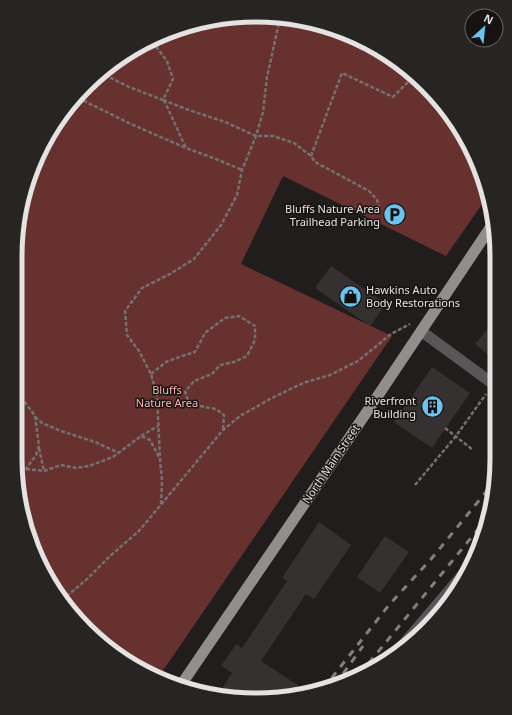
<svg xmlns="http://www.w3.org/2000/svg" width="512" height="715" viewBox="0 0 512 715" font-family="'Noto Sans',sans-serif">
	<rect width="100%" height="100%" fill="#201d1c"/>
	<path fill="#673130" d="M272,16L363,40L437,97L457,127L453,133L465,139L472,150L487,197L446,256L283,176L241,264L392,336L158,678L150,675L97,640L55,593L23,522L15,459L20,209L47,135L97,75L179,28Z"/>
	<g fill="#343130">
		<path d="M331,266L386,304L370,326L315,288Z"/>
		<path d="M496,319V361L475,344Z"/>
		<path d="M432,367L470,393L432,448L394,422Z"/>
		<path d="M319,522L351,545L314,599L306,594L261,661L298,685L290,697L288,698H224L217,696L232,673L221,666L236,644L242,648L287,581L282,578Z"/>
		<path d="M385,536L409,552L380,593L357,577Z"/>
	</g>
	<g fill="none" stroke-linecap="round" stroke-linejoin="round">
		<g stroke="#747170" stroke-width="2.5" stroke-dasharray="4 2" stroke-linecap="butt">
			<path d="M99,73L111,78L129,87L163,100L173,79L167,61L155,45L152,43"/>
			<path d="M78,98L133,125L186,148L216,159L242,170"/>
			<path d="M163,100L186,109L225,122L256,136H273L294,143L311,156L315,162L369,191L377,200L379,207"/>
			<path d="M164,100L186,148"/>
			<path d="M311,156L342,73L393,97L412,78"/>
			<path d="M151,374L166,362L182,356L195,352L205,333L225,318L239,316L255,326V340L247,356L234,362L220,365L212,374L194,381L185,392L188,400L194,405L216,409L224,415L223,429"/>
			<path d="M16,393L24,401L35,416L39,446L36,455L26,469L17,473"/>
			<path d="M35,417L42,423L61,431L95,442L119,453"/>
			<path d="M445,428L473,450"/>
			<path d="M141,436L158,426"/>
			<path d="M39,448L44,471"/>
			<path d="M26,469L44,471L61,465L76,468L89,466L113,457L141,436L150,440L159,457"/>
			<path d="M415,485L456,436L486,394"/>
			<path d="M161,504L162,481L160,459L157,396L151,374L139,351L127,335L125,311L142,288L170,274L194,259L221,225L237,195L242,170L256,136L263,112L267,77L280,18"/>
			<path d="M62,600L86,580L110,556L139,531L223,430L240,416L270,399L303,383L330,375L358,361L391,334L410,324"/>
		</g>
		<path stroke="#585656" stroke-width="8" d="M393,654L473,560"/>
		<path stroke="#585656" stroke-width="11" d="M421,331L496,386"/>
		<path stroke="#928e8e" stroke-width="11" d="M181,685L377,397L494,222"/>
		<g stroke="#817e7d" stroke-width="3" stroke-dasharray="7 7" stroke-linecap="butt">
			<path d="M360,674L484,522"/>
			<path d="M335,685L363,646"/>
			<path d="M323,689L389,605L432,558L495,481"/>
		</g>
	</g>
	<defs>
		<symbol id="parking-disc" viewBox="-11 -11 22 22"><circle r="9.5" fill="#6ac3f1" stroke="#171313"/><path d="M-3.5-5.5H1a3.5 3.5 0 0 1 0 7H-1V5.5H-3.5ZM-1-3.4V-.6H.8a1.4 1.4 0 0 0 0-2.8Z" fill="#111"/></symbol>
		<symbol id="shop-disc" viewBox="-11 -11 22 22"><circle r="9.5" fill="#6ac3f1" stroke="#171313"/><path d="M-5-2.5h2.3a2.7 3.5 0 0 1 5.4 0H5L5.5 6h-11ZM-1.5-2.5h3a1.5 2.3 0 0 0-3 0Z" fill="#111"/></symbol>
		<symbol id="building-disc" viewBox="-11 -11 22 22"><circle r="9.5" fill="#6ac3f1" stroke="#171313"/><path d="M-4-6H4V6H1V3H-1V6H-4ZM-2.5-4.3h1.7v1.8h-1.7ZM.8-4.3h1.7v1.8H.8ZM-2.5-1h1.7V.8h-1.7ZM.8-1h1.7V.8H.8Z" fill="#111"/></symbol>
	</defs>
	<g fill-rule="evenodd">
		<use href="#parking-disc" x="382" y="202" width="25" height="25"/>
		<use href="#shop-disc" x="338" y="284" width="25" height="25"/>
		<use href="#building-disc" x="420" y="394" width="25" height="25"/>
	</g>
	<g text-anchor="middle" stroke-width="3" stroke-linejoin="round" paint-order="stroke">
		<g font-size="11" fill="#e5e2e2" stroke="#171313" text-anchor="end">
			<text x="380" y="213">Bluffs Nature Area<tspan x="380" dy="13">Trailhead Parking</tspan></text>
			<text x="366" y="294" text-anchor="start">Hawkins Auto<tspan x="366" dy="13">Body Restorations</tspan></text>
			<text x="416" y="405">Riverfront<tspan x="416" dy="13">Building</tspan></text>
		</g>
		<g font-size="11" fill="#fdb3af" stroke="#171313">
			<text x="167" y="394">Bluffs<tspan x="167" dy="13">Nature Area</tspan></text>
		</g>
		<g font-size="11" fill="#e5e2e2" stroke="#171313">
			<text transform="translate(331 464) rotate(-56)" y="4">North Main Street</text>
		</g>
	</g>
	<path d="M0 0H512V715H0ZM256 22H256A234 234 0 0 1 490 256V459A234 234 0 0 1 256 693H256A234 234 0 0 1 22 459V256A234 234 0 0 1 256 22Z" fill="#272424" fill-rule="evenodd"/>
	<path fill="none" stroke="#e5e2e2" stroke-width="5" d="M256 22H256A234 234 0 0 1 490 256V459A234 234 0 0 1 256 693H256A234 234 0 0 1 22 459V256A234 234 0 0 1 256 22Z"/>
	<g transform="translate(484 28) rotate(27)"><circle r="19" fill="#171313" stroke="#696666"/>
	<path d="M0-3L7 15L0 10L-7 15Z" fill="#6ac3f1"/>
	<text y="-6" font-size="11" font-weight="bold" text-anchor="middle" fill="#e5e2e2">N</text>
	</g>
</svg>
